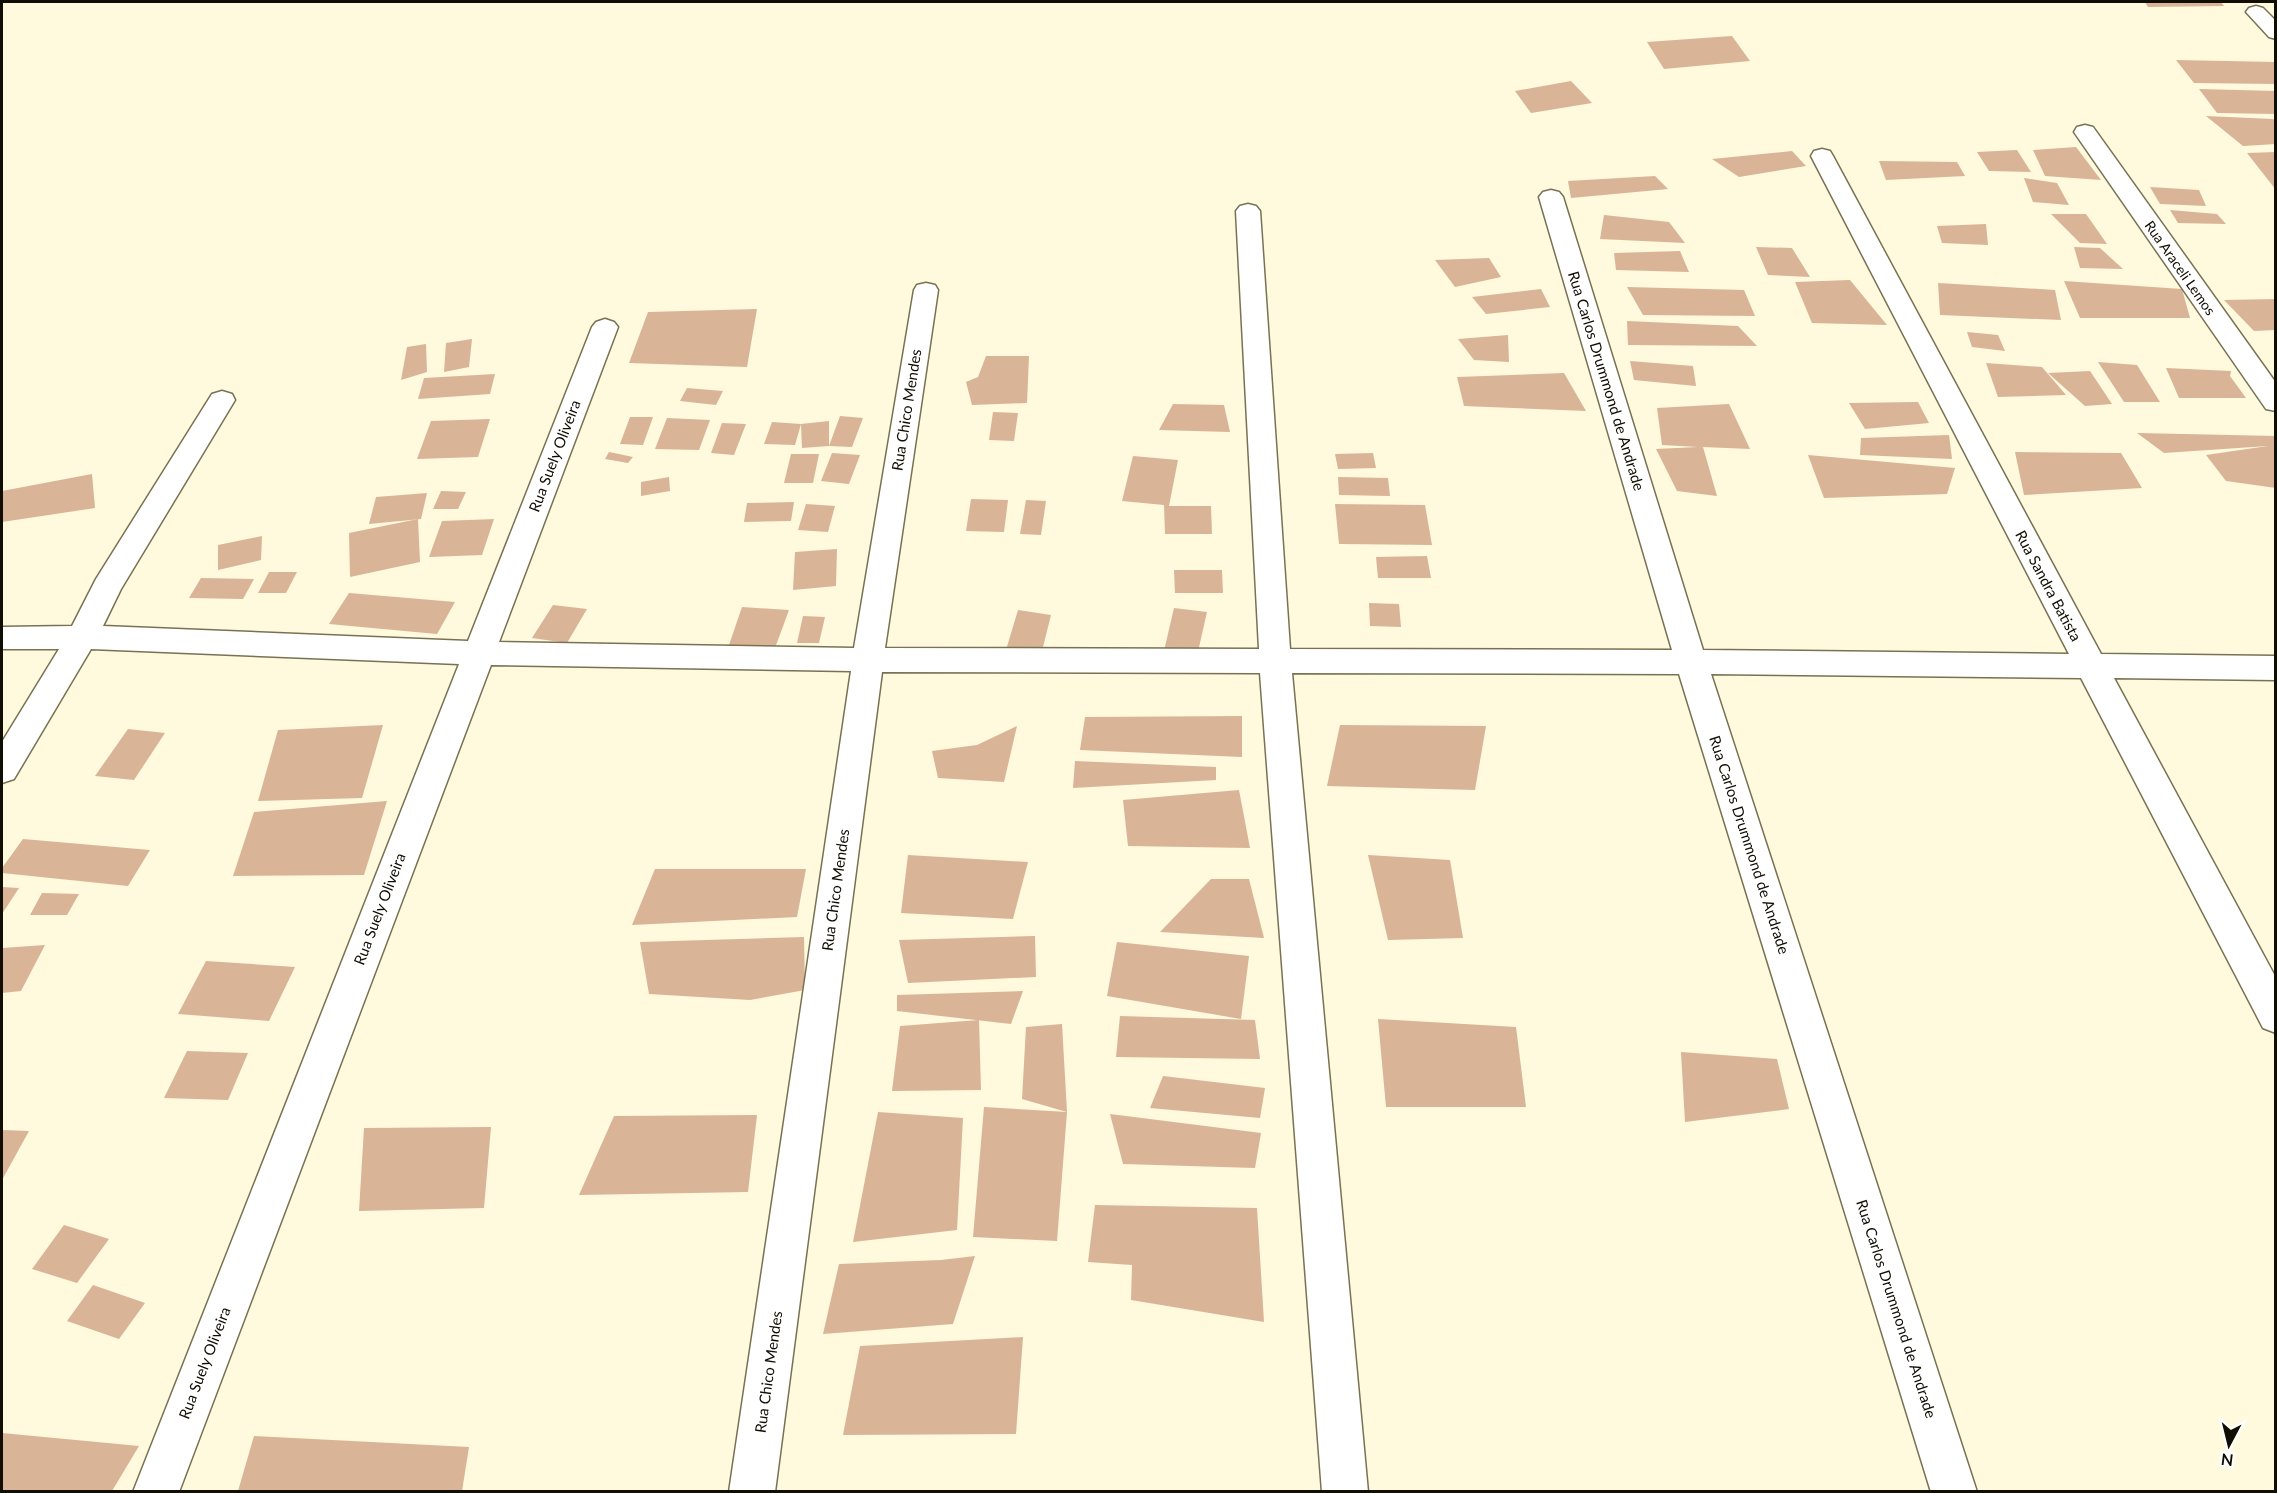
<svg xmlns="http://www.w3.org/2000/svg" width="2277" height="1493" viewBox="0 0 2277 1493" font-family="Lato,sans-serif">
	<rect width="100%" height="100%" fill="#fff9de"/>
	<g fill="#dab496">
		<path d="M2145,2H2221L2224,6L2148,7Z"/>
		<path d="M1732,36L1750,61L1664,69L1647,42Z"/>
		<path d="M2176,60L2276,62V84L2194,83Z"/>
		<path d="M1571,81L1592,103L1531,113L1515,91Z"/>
		<path d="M2199,89L2276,91V114L2217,113Z"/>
		<path d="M2206,116L2273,119L2276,121V144L2243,146Z"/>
		<path d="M2076,147L2101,180L2045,176L2033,150Z"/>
		<path d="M2017,150L2031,172L1989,171L1977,152Z"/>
		<path d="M1792,151L1806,166L1739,177L1712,159Z"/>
		<path d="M2276,152V190L2247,153Z"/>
		<path d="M1879,161L1957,162L1965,176L1886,180Z"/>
		<path d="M1655,176L1668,189L1571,198L1568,181Z"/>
		<path d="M2024,178L2057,183L2069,205L2033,202Z"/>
		<path d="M2150,187L2199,190L2206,206L2160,204Z"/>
		<path d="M2170,210L2217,214L2226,224L2178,223Z"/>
		<path d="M2051,214H2086L2107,244L2080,243Z"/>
		<path d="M1604,215L1669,222L1685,243L1600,239Z"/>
		<path d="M1986,224L1988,245L1942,243L1937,226Z"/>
		<path d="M1756,247L1792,248L1810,277L1768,275Z"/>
		<path d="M2074,247L2100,248L2123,269L2080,268Z"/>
		<path d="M1680,251L1689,272L1616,270L1614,253Z"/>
		<path d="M1489,258L1501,277L1455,287L1435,260Z"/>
		<path d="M1850,280L1887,325L1812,323L1795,282Z"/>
		<path d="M2064,281L2182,289L2190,318H2080Z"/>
		<path d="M1938,283L2055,290L2061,320L1940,315Z"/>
		<path d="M1627,287L1744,290L1755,316L1643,315Z"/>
		<path d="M1541,289L1550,307L1486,314L1472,297Z"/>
		<path d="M2276,299V330L2254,331L2224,300Z"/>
		<path d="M757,309L747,367L629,363L648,312Z"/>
		<path d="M1627,321L1738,326L1757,346L1628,345Z"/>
		<path d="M1967,332L1998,335L2005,351L1972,347Z"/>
		<path d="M1508,335L1509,362L1474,360L1458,339Z"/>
		<path d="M472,339L469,367L444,372L446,343Z"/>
		<path d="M426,344L427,372L401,380L407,347Z"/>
		<path d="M986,356H1029L1027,403L972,405L966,382L978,377Z"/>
		<path d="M1630,361L1693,366L1696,386L1634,380Z"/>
		<path d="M2098,362L2137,365L2160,402H2124Z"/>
		<path d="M1986,363L2042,367L2066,395L1998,397Z"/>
		<path d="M2166,368L2231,371L2230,376L2246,398H2179Z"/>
		<path d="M2090,371L2112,404L2085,406L2048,373Z"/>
		<path d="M1564,373L1586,411L1464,406L1457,377Z"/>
		<path d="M495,374L490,394L418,399L424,378Z"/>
		<path d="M687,388L723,391L716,405L680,401Z"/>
		<path d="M1918,402L1929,423L1865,429L1849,403Z"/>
		<path d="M1173,404L1224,405L1230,432L1159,430Z"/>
		<path d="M1729,404L1750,449L1703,447L1717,496L1677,491L1656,449L1698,447L1662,445L1657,408Z"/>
		<path d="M993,412L1018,413L1014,441L989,440Z"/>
		<path d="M840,416L863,418L852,447L829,446L802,448L801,424L795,445L764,444L772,422L801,424L829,421V446Z"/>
		<path d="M630,417H653L643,445L620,444Z"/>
		<path d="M667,418L710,420L699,450L655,449Z"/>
		<path d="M490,419L478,457L417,459L431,421Z"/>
		<path d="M722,423L746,424L734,455L711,453Z"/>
		<path d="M2137,433L2276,436V488L2226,481L2206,455L2268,446L2164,453Z"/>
		<path d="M1949,435L1952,459L1860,455L1861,438Z"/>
		<path d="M609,452L633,457L628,463L605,459Z"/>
		<path d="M2015,452L2121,453L2142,488L2024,495Z"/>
		<path d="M832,453L860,455L849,484L821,481Z"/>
		<path d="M1373,453L1376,468L1338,469L1335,454Z"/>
		<path d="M791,454H819L813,483H784Z"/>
		<path d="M1808,455L1955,468L1947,494L1824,498Z"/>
		<path d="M1133,456L1178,460L1169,506H1211L1212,534H1165L1164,505L1122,501Z"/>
		<path d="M92,474L95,508L2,522V491Z"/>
		<path d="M669,477L670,491L641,496V482Z"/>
		<path d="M1338,477L1388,478L1390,496L1339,495Z"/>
		<path d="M441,491L466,492L458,509H433Z"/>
		<path d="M427,493L421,519L369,524L376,497Z"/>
		<path d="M971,499L1008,500L1004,532L966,531Z"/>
		<path d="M1026,500L1046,501L1041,535L1020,534Z"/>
		<path d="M794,502L791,521L744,522L747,503Z"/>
		<path d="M806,504L835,506L828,532L798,530Z"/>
		<path d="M1335,504L1425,505L1432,545L1339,544Z"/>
		<path d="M418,519L420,562L350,577L349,533Z"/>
		<path d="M494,519L482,555L429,557L442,521Z"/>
		<path d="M262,536L261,560L218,570V545Z"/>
		<path d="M837,549L836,586L793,590L795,552Z"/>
		<path d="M1427,556L1431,578H1378L1376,557Z"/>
		<path d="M1174,570H1222L1223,593H1175Z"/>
		<path d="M269,572H297L286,593H258Z"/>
		<path d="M201,578L254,579L243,599L189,598Z"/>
		<path d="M349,593L455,602L437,634L329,624Z"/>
		<path d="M1369,603L1399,604L1401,627L1370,626Z"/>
		<path d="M553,605L587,609L567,643L532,638Z"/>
		<path d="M742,607L789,610L775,648L729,645Z"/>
		<path d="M1174,608L1207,612L1197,656L1164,651Z"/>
		<path d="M1018,610L1051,615L1041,655L1006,650Z"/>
		<path d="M803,616L825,617L819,643H797Z"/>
		<path d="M1242,716V757L1080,750L1085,717Z"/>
		<path d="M383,725L362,798L258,801L278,730Z"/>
		<path d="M1340,725L1486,726L1475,790L1327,786Z"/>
		<path d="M1017,726L1004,782L938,778L932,751L977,745Z"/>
		<path d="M128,729L165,733L134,780L95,776Z"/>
		<path d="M1075,761L1216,767V780L1073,788Z"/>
		<path d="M1239,790L1250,848L1128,846L1123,800Z"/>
		<path d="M387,801L364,875L233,876L254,812Z"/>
		<path d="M23,839L150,850L128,886L2,873V868Z"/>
		<path d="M908,855L1028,862L1013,919L901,913Z"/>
		<path d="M1368,855L1450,860L1463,938L1388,940Z"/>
		<path d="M655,869H806L797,917L632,925Z"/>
		<path d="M1211,879H1249L1264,938L1160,932Z"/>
		<path d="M2,887L19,888L2,914Z"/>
		<path d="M42,893L79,894L67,915H30Z"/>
		<path d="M1035,936L1036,977L908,983L899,940Z"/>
		<path d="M804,937L805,990L750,1000L649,994L640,942Z"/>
		<path d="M1117,942L1249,956L1241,1019L1107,996Z"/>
		<path d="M45,945L21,991L2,993V948Z"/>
		<path d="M206,961L295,967L269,1021L178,1014Z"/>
		<path d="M1023,991L1011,1024L897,1011V995Z"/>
		<path d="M1120,1016L1255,1020L1260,1059L1116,1057Z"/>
		<path d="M1378,1019L1516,1027L1526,1107H1386Z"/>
		<path d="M979,1020L981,1090L892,1091L900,1026Z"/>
		<path d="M1062,1024L1067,1112L1057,1241L973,1237L984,1107L1067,1112L1022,1099L1026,1027Z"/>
		<path d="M187,1051L248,1053L228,1100L164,1098Z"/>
		<path d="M1681,1052L1777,1059L1789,1109L1685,1122Z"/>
		<path d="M1163,1076L1265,1088L1260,1118L1150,1108Z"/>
		<path d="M878,1112L963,1118L957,1230L853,1242Z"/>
		<path d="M1110,1114L1261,1133L1255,1168L1123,1164Z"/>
		<path d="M757,1115L748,1192L579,1195L614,1116Z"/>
		<path d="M491,1127L484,1208L359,1211L364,1128Z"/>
		<path d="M2,1130L29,1131L2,1180Z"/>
		<path d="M1095,1205L1257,1208L1264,1322L1131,1300L1132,1265L1088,1262Z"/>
		<path d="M64,1225L109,1239L77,1283L32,1269Z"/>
		<path d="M975,1256L953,1324L823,1334L839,1264L941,1260Z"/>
		<path d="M93,1285L145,1303L119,1339L67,1321Z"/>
		<path d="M1023,1337L1016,1434L843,1435L860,1346Z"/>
		<path d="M2,1433L139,1446L112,1491H2Z"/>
		<path d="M254,1436L469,1447L462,1491H238Z"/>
	</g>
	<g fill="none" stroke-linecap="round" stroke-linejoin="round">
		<defs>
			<g id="minor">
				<path d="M2256,6L2263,8L2276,21V39L2269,37L2246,12L2249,8Z"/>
				<path d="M2085,125L2093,127L2276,383V411L2266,409L2074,132L2077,127Z"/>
				<path d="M1822,149L1830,151L1833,156L2101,654L2276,656V680L2114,678L2276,978V1033L2263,1028L2081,678L1711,674L1977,1492H1931L1679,674L1292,673L1368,1492H1322L1260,673L882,672L775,1492H729L851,671L491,665L179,1492H133L459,664L91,649L14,779L2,783V742L59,649H2V627L72,626L96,579L212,394L222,391L232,394L235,400L121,589L103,626L468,641L592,327L596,322L605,319L614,322L618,327L499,642L854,648L914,290L917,285L926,283L935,285L938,290L885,648L1259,649L1236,211L1240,206L1248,204L1256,206L1260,211L1290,649L1672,650L1539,197L1543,192L1551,190L1559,192L1563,197L1703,650L2069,654L1811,156L1814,151Z"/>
			</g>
		</defs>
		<use href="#minor" stroke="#787253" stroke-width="3"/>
		<use href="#minor" fill="#fff" fill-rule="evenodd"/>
	</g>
	<g text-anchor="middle" stroke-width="4.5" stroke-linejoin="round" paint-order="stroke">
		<g font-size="14" fill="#100d03" stroke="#fff">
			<text transform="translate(2180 268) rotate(55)" y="5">Rua Araceli Lemos</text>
		</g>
		<g font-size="15" fill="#100d03" stroke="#fff">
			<text transform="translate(1606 381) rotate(73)" y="5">Rua Carlos Drummond de Andrade</text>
			<text transform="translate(907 410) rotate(-81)" y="5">Rua Chico Mendes</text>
			<text transform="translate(555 456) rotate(-69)" y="5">Rua Suely Oliveira</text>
			<text transform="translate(2048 586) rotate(62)" y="5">Rua Sandra Batista</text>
			<text transform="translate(1749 845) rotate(72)" y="5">Rua Carlos Drummond de Andrade</text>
			<text transform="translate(836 890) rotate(-82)" y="5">Rua Chico Mendes</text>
			<text transform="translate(380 909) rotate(-69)" y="5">Rua Suely Oliveira</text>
			<text transform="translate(1896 1309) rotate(72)" y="5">Rua Carlos Drummond de Andrade</text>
			<text transform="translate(205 1363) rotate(-69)" y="5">Rua Suely Oliveira</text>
			<text transform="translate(769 1372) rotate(-82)" y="5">Rua Chico Mendes</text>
		</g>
	</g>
	<rect width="2277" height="1493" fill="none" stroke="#100d03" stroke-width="6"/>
	<g transform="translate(2229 1445) rotate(187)" stroke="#ffffff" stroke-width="4.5" paint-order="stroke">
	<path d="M0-4.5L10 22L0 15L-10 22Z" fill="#100d03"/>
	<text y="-9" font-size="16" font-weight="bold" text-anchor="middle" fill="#100d03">N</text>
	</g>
</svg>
